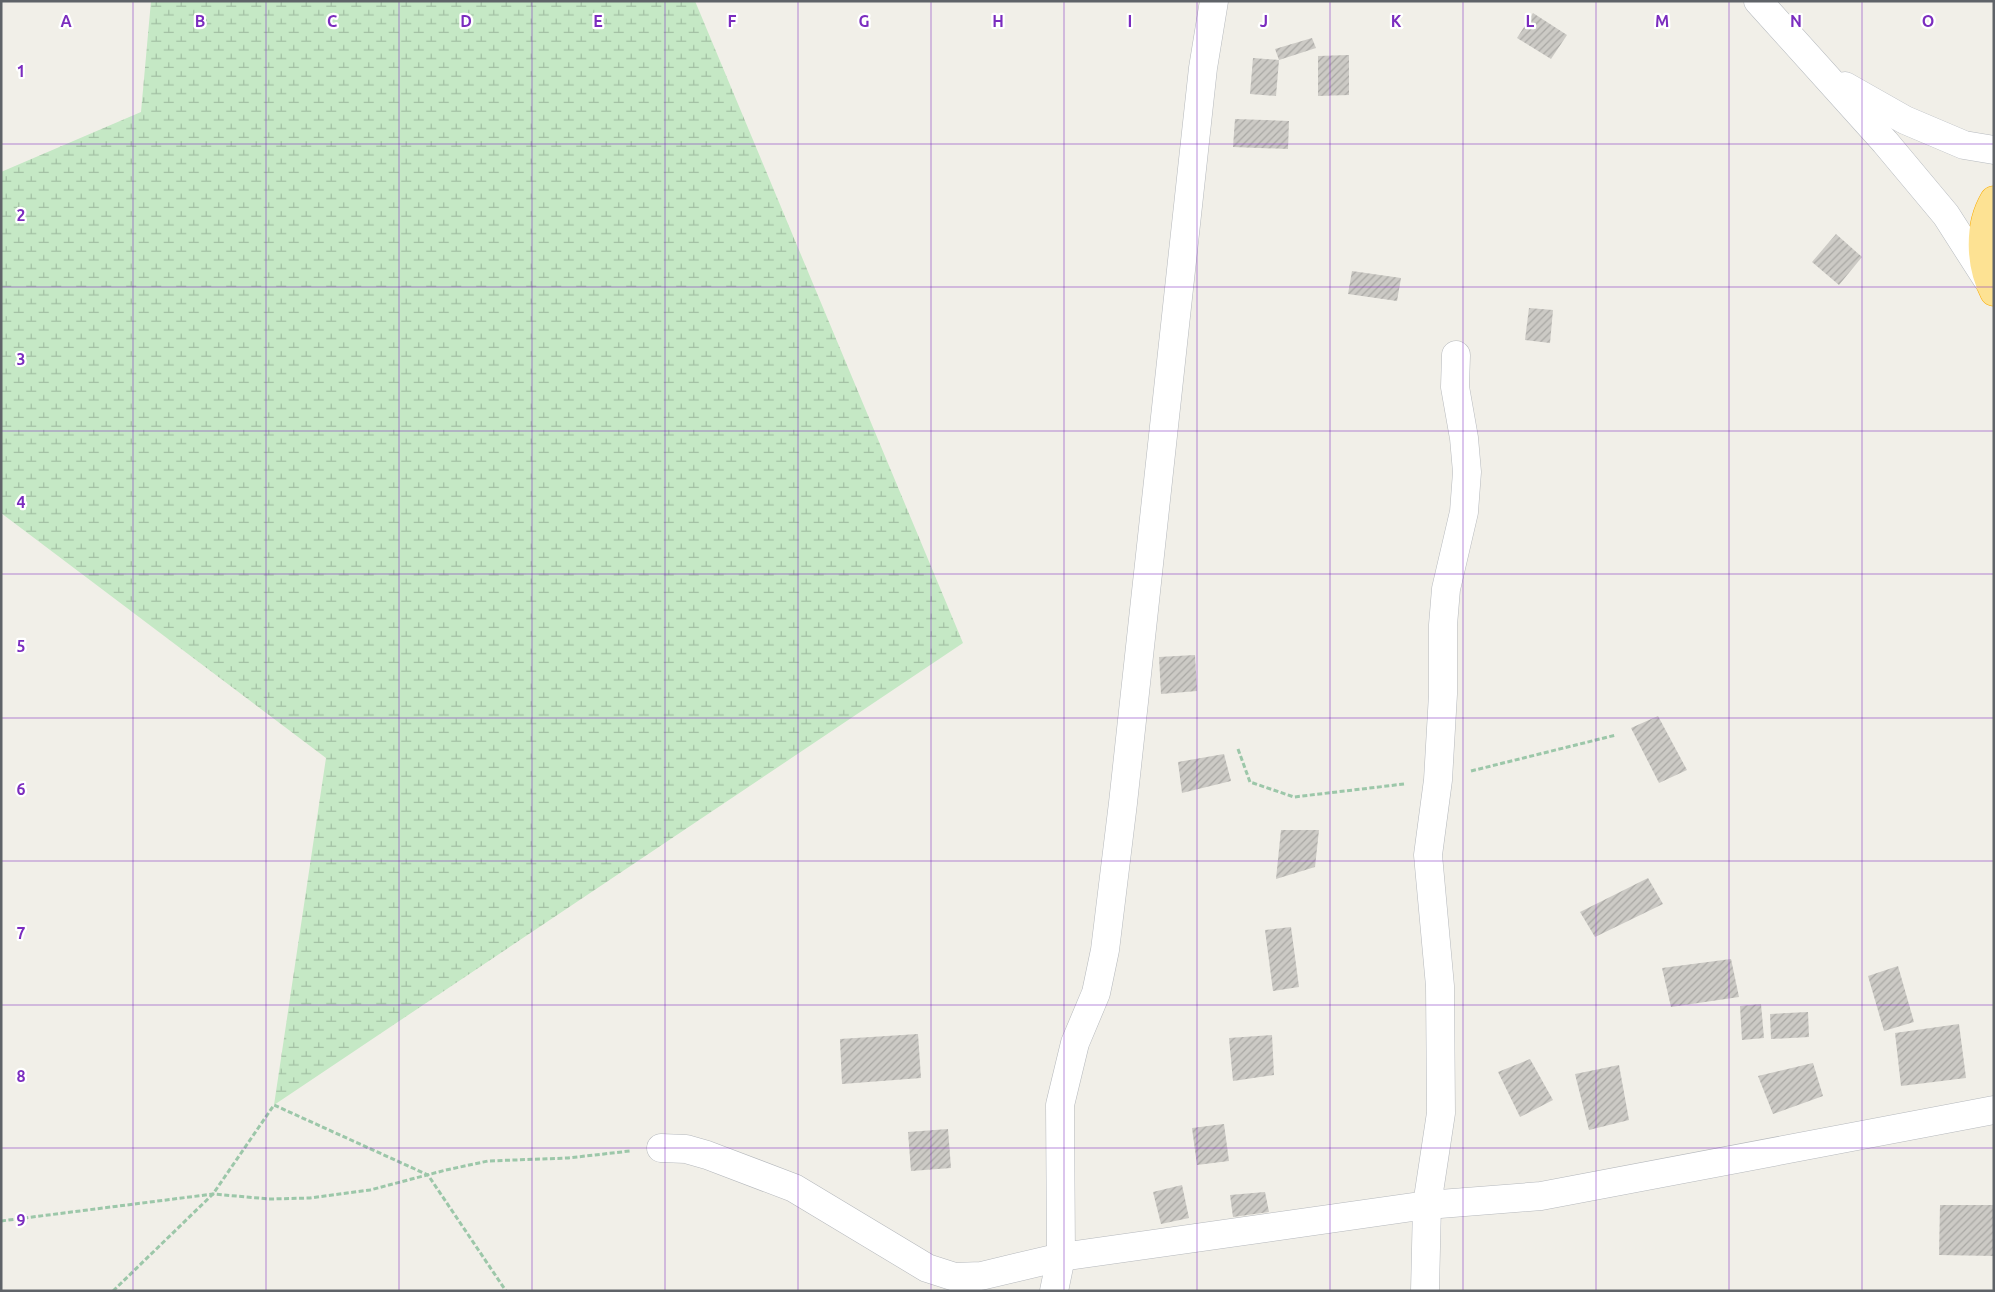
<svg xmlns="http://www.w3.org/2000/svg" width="1995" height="1292" viewBox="0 0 1995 1292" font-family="Ubuntu,sans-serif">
	<defs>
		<pattern id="wetland-marsh" width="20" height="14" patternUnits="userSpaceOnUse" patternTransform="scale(1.25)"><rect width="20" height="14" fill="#c5e8c5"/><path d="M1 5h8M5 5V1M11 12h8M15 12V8" fill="none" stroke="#a3c0a4"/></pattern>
		<pattern id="building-hatch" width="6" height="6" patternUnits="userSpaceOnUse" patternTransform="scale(1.25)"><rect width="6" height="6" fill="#cccac5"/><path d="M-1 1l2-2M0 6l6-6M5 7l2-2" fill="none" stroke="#a9a8a4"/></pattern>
	</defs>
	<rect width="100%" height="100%" fill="#f1efe8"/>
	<path fill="url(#wetland-marsh)" d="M151,1H695L963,643L274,1105L326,758L1,513V172L141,112Z"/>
	<g fill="url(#building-hatch)">
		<path d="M1533,13L1567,35L1551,59L1517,38Z"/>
		<path d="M1312,38L1316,48L1279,60L1275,49Z"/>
		<path d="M1349,55V95L1318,96V56Z"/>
		<path d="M1253,58L1279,60L1276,96L1250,94Z"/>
		<path d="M1235,119L1289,121L1288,149L1233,147Z"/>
		<path d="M1836,234L1862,257L1839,285L1812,262Z"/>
		<path d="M1352,271L1401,278L1397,301L1348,294Z"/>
		<path d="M1529,308L1553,310L1550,343L1525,340Z"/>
		<path d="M1195,655L1197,691L1161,694L1159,657Z"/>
		<path d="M1658,716L1687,770L1659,783L1631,728Z"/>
		<path d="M1224,754L1231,781L1182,793L1178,762Z"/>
		<path d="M1281,830H1319L1315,867L1276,879Z"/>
		<path d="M1648,878L1663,904L1595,937L1580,912Z"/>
		<path d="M1291,927L1299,987L1273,991L1265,930Z"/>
		<path d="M1731,959L1739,997L1671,1007L1662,968Z"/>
		<path d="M1898,966L1914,1022L1884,1031L1868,976Z"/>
		<path d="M1761,1004L1764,1038L1742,1040L1740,1006Z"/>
		<path d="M1808,1012L1809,1037L1771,1039L1770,1014Z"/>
		<path d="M1959,1024L1966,1078L1901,1086L1895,1033Z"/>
		<path d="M918,1034L921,1078L842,1084L840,1039Z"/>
		<path d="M1272,1035L1274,1075L1233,1081L1229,1038Z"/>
		<path d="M1530,1059L1553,1100L1520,1117L1498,1072Z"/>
		<path d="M1813,1063L1823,1096L1773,1114L1758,1076Z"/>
		<path d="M1619,1065L1629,1120L1589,1130L1575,1074Z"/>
		<path d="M1224,1124L1229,1161L1197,1165L1192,1128Z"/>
		<path d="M948,1129L951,1168L911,1171L908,1132Z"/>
		<path d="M1182,1185L1189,1218L1161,1224L1153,1192Z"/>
		<path d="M1265,1192L1269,1212L1233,1217L1230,1195Z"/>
		<path d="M1940,1205H1994V1256L1939,1255Z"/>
	</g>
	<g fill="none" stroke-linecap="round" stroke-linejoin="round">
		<defs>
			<g id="street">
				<path d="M661,1148L686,1149L707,1155L794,1188L927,1268L955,1277L981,1276L1061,1257L1427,1205L1541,1196L1994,1110"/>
				<path d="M1054,1291L1061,1257L1060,1105L1075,1043L1096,993L1105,950L1123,803L1203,68L1214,1"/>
				<path d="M1425,1291L1427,1205L1441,1113L1440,986L1428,855L1438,780L1443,694V625L1446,589L1464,512L1467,472L1464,438L1455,387L1456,355"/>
			</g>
			<g id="secondary">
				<path d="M1758,1L1885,142L1946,215L1987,279"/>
				<path d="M1845,86L1905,120L1964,145L1994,150"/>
			</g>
			<path id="highway" d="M1994,200C1978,227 1980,265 1994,292"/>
		</defs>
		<use href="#street" stroke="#b5b8bc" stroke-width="29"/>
		<use href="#secondary" stroke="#b6babf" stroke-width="29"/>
		<use href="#highway" stroke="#f9ab00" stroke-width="29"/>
		<g stroke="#9cc7a9" stroke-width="3" stroke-dasharray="5 2.5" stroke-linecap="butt">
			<path d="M1238,749L1250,782L1294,797L1404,784"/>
			<path d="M1471,771L1616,735"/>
			<path d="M1,1221L213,1194L269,1199L310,1198L370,1190L446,1170L488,1161L568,1158L630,1151"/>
			<path d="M113,1291L213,1194L274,1105L428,1175L506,1291"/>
		</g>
		<use href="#street" stroke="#fff" stroke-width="28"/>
		<use href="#secondary" stroke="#fff" stroke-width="28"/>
		<use href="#highway" stroke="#fde293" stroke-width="28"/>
	</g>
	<path fill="none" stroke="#7b2cbf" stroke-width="1" stroke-opacity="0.55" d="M133,1V1291M266,1V1291M399,1V1291M532,1V1291M665,1V1291M798,1V1291M931,1V1291M1064,1V1291M1197,1V1291M1330,1V1291M1463,1V1291M1596,1V1291M1729,1V1291M1862,1V1291M1,144H1994M1,287H1994M1,431H1994M1,574H1994M1,718H1994M1,861H1994M1,1005H1994M1,1148H1994"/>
	<g font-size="16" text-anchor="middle" font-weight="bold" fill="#7b2cbf" stroke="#fff" stroke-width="4.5" stroke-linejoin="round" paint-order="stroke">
		<text x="66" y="27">A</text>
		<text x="200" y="27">B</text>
		<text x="332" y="27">C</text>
		<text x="466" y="27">D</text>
		<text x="598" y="27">E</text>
		<text x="732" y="27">F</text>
		<text x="864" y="27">G</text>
		<text x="998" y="27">H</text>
		<text x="1130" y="27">I</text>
		<text x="1264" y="27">J</text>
		<text x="1396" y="27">K</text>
		<text x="1530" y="27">L</text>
		<text x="1662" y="27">M</text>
		<text x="1796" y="27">N</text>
		<text x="1928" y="27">O</text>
		<text x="21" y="77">1</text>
		<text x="21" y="221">2</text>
		<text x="21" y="365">3</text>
		<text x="21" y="508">4</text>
		<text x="21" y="652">5</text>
		<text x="21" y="795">6</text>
		<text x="21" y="939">7</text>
		<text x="21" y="1082">8</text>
		<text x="21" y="1226">9</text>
	</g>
	<rect width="1995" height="1292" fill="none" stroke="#5f6368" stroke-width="5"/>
</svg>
